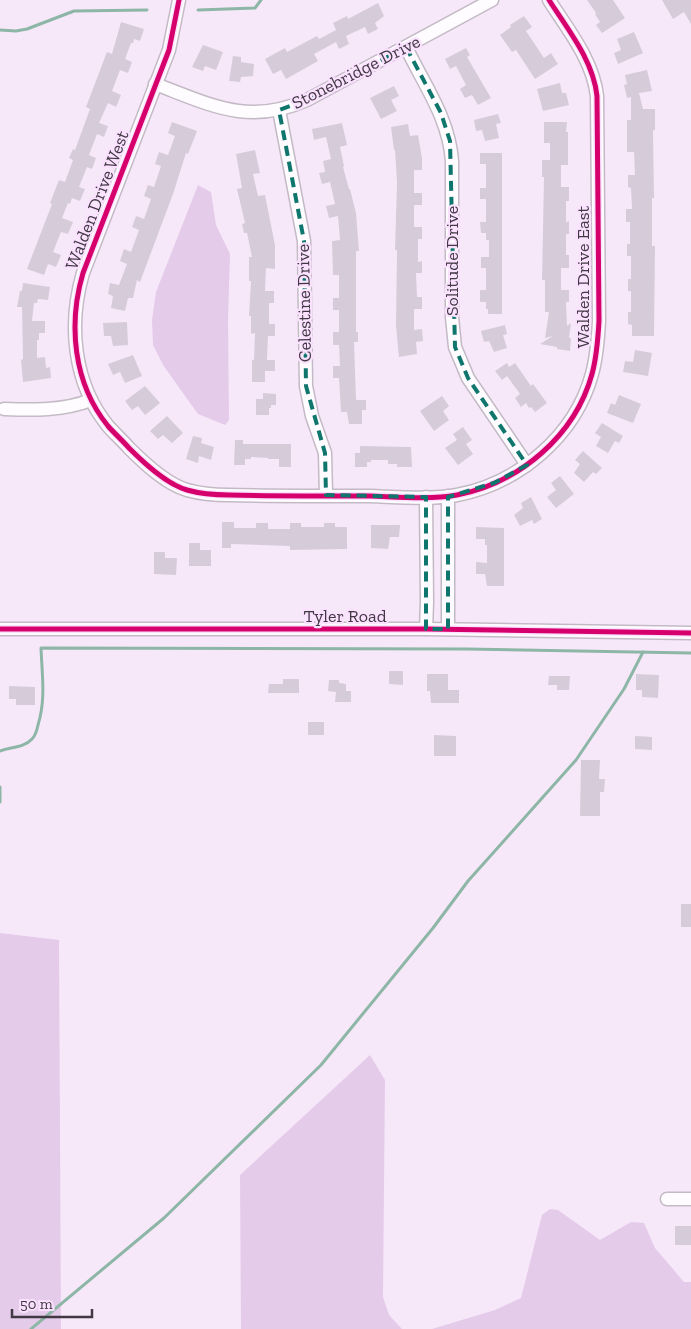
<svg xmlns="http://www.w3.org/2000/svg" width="691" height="1329" viewBox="0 0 691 1329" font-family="'Zilla Slab',serif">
	<rect width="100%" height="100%" fill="#f6e8f9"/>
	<g fill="#e5cbea">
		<path d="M198,185L211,192L216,225L230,254L228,319L229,420L225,425L198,414L163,365L153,345L152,320L156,292Z"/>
		<path d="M0,933L59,940L61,1329H0Z"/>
		<path d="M370,1055L385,1080L383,1297L389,1315L402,1329H241L240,1175Z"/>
		<path d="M550,1209L558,1210L600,1240L631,1222L644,1223L655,1248L684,1282H691V1329H432L495,1310L521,1298L542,1215Z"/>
	</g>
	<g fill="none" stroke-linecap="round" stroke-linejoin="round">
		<g stroke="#8db6a6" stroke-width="3">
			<path d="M198,10L255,8L261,0"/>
			<path d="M0,30L16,31L27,29L74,11L147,10"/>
			<path d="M0,751C10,747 24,748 32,739C36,735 37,730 38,725C46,699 42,675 41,648L467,649L691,653"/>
			<path d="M0,787V802"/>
			<path d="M31,1329L164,1218L321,1065L433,928L468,881L576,760L624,689L643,652"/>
		</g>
	</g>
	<g fill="#d6ccd9">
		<path d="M587,0H613L625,18L602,33L596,25L600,22L595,14L596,13Z"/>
		<path d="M662,0H691V24L684,12L673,19Z"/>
		<path d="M378,3L384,16L375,23L378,29L368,34L365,27L346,36L349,44L339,49L336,42L314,54L318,61L286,79L281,70L273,74L265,59L285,48L287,52L317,36L319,39L336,30L333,23L347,16L348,19Z"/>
		<path d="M524,16L532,27L526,31L544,58L551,53L558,64L535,79L516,50L512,52L500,35L511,27L510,25Z"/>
		<path d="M121,22L144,29L140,41L134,39L133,43H131L125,59L132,62L128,73L120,70L112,91L121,95L116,107L108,103L99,123L108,126L104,137L97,134L89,155L96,158L92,169L87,167L79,187L85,189L80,201L72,198L70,204L68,203L62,218L73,222L68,234L61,232L53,252L61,255L56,267L48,264L44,275L27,269L52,204L50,203L59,180L65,182L73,160L69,158L73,149L75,150L90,109L86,107L107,52L112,54Z"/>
		<path d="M634,32L643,53L618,64L614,53L621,50L617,39Z"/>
		<path d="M203,45L223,52L216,70L205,66L203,71L192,67Z"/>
		<path d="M466,48L470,55L467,57L491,98L478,105L472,95L465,98L460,89L466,85L456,66L450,69L445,59Z"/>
		<path d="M233,56L241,57V62L254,64L253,76L241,77L240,82L229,81Z"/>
		<path d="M647,70L652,91L639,93L643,109H655V130H653L654,198H652V246H655L654,336H632V325L628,324V312H631V291H628V279H631V256H627V244H630V222H626V209H632L631,188L628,187V175H635L634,152H627V120H631V97L627,98L624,85L627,84L625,75Z"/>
		<path d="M560,83L562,93H566L569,105L543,111L537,89Z"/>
		<path d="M394,86L399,96L391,100L397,111L381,119L370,98Z"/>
		<path d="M498,114L501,123L496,124L499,138L485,141L482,130L476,131L474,120Z"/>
		<path d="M172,122L197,131L188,154L186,153L173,194L140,282L137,280L133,298H128L125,311L111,308L113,296L108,294L110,283L119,285L127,264L120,261L124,249L131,252L139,230L132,227L136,216L144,219L151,199L144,196L148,185L154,187L161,166L155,164L159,152L168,155L175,136L168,133Z"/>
		<path d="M544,122H567L566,132H568V165H561V187H569V201H566V222L569,221V234H566V255H569V268H561V290H569V302H566L567,326L571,323L569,338H571L570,351L557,349V347L540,344L553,336L545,338L549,312H545V280H542L544,177H542V160H550V143H544Z"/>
		<path d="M342,123L347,145L340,147L344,166L343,167L349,189H350L356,213L359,251H356V332H358V342H354L356,400H366V410H362V424H349L347,412H341L339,378H333V366H340L339,345H333V332H339V310H333V298H339V275H333L332,241L340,240L338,216L329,218L326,206L335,204L330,182L322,184L319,173L325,172L323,161L331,159L326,137L314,140L312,129Z"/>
		<path d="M408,124L410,136L418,135L422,158V170H414V193H422V205H414V227H422V239H418V262L422,261V273H416L417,297H422V309H414V330L422,329L423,341L416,342L417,354L399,357L396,326L397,250H395L397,182L395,150H394L391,127Z"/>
		<path d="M255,150L260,173L253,174L258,196L265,195L275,245V269L266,268L265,291H274V303H269V324H275V336H268L267,360H275V371H265V382H252V360H254L255,333L251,334V316H249L251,281H249V257H252L247,233H244L242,224L245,223L237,189L242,188L236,154Z"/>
		<path d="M480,153H502V314H488V309H486V302H480V290H486V268H481V257H489V240H486V233H481L480,222H486V199H480V188H486V164H480Z"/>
		<path d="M23,283L50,287L48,300L38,299L37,303H34L32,321H45V333H39V340H37V358L45,357L46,368L50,367L51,378L23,382L21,360L23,359L22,307H17L20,291H22Z"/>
		<path d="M127,322L128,345L113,346L111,336H104L103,323Z"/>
		<path d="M505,325L507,334L503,335L507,348L494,352L489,341L484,342L481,331Z"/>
		<path d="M635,350L652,353L648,376L623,372L625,361L633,362Z"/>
		<path d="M133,355L142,376L125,383L120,372L113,375L108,364Z"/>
		<path d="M507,363L509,367L515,363L531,386L533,384L547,403L535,412L531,407L529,408L526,403L521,407L515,398L520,394L507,376L502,380L495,371Z"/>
		<path d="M145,386L160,403L145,415L138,406L132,410L125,401Z"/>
		<path d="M263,393L276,394V405H271V408H269V415H256V399H263Z"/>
		<path d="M619,395L641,404L633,423L607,413L611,403L615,405Z"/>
		<path d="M442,396L449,406L443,411L449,420L434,431L420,411Z"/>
		<path d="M167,416L183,433L172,443L163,435L158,439L150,431Z"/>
		<path d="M602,423L623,436L619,443L615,441L608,453L596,446L601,437L595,433Z"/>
		<path d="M463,427L472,440L466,444L473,454L458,465L445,448L457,440L453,434Z"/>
		<path d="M193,436L202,438L201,443L214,447L211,460L199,456L198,463L186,459Z"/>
		<path d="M235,440H243V444H291V467H279V459H268V458L251,457V459H245V465H234Z"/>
		<path d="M360,446L411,447L412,467H397V464H388V460H371V462H367V467H355V453H360Z"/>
		<path d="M583,451L602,468L596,474L593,472L584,482L574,473L580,464L575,460Z"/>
		<path d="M560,476L574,494L556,508L547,497L556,490L551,483Z"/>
		<path d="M531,497L542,519L534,524L532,520L520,526L514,515L523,508L521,503Z"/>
		<path d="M222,522H234V528H256V523H268V529H290V523H301V527H324V523H335V527H347V549L290,550V546L231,544V548H222Z"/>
		<path d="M371,525H400L399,537H390L388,549L371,548Z"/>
		<path d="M476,527L504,528V586H487L485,574H476V562L487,563V545H485V539H476Z"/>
		<path d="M189,543H200V550H211V566H189Z"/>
		<path d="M154,552H165V558H177L176,575L154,574Z"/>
		<path d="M389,671H403V685L389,684Z"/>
		<path d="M427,674H448V690H459V703H431L430,691H427Z"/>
		<path d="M636,674L659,675L658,698L642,697V690H636Z"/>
		<path d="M549,676H570L569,690H557V685H548Z"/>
		<path d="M283,679H299V693H268L269,684H283Z"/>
		<path d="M329,680H339V683L346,684V691H351V702H335L336,692L328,691Z"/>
		<path d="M9,686L35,687V705H16V699H9Z"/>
		<rect x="308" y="722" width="16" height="13"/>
		<path d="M434,735L456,736V756H434Z"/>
		<path d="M635,736L652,737V750L635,749Z"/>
		<path d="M581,760H600L599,779H605L604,792H600V816H580Z"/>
		<rect x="681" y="904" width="10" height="23"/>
		<rect x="675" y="1226" width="16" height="19"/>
	</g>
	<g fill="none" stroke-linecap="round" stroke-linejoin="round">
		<defs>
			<g id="minor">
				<path d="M179,0L169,50L83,273C68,324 73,383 108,426C114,433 122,440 129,448C144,463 166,484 187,490C201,494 215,495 229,495C276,496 323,496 370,496C398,497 429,500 457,495C519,483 575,436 592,374C597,356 598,339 599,321L597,96C593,60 568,30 549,0"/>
				<path d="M406,47C424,85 449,118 452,161V317L455,347L468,378L527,465"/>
				<path d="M155,84C211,105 248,126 307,100L492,0"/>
				<path d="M279,110L304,241L306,386L312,416L325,453L326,495"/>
				<path d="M4,409C33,410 63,411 91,400"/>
				<path d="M448,496V629"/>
				<path d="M426,497L427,602L426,629"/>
				<path d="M0,629H426L691,633"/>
				<path d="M667,1199H691"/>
			</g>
		</defs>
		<use href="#minor" stroke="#c4bac6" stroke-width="15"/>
		<use href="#minor" stroke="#fefcfe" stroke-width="12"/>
		<defs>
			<g id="cycleway">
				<path d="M179,0L169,50L83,273C68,324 73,383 108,426C114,433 122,440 129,448C144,463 166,484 187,490C201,494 215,495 229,495C276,496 323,496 370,496C398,497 429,500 457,495C519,483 575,436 592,374C597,356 598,339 599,321L597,96C593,60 568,30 549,0"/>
				<path d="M0,629H426L691,633"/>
			</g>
		</defs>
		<use href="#cycleway" stroke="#fae2ff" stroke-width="8"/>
		<use href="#cycleway" stroke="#d6006c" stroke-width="5"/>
	</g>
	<path fill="none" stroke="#0f766e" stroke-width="4" stroke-dasharray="10 6" stroke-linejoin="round" d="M406,47L441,113L450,141L455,347L468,378L527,465L494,483L448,497V629H426V497L326,495L325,453L306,386L304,241L279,110L307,100Z"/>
	<g text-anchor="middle" stroke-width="4.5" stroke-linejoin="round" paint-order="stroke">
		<g font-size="18" fill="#413843" stroke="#fae2ff">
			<text transform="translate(356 72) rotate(-27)" y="6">Stonebridge Drive</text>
			<text transform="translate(97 200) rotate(-69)" y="6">Walden Drive West</text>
			<text transform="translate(452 261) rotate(-90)" y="6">Solitude Drive</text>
			<text transform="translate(583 277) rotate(-90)" y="6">Walden Drive East</text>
			<text transform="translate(304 303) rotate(-91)" y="6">Celestine Drive</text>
			<text x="345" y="622">Tyler Road</text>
		</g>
	</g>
	<path d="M12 1309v8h80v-8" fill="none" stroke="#413843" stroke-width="2.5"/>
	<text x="20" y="1309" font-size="15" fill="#413843" stroke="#fae2ff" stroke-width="4" paint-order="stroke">50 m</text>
</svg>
